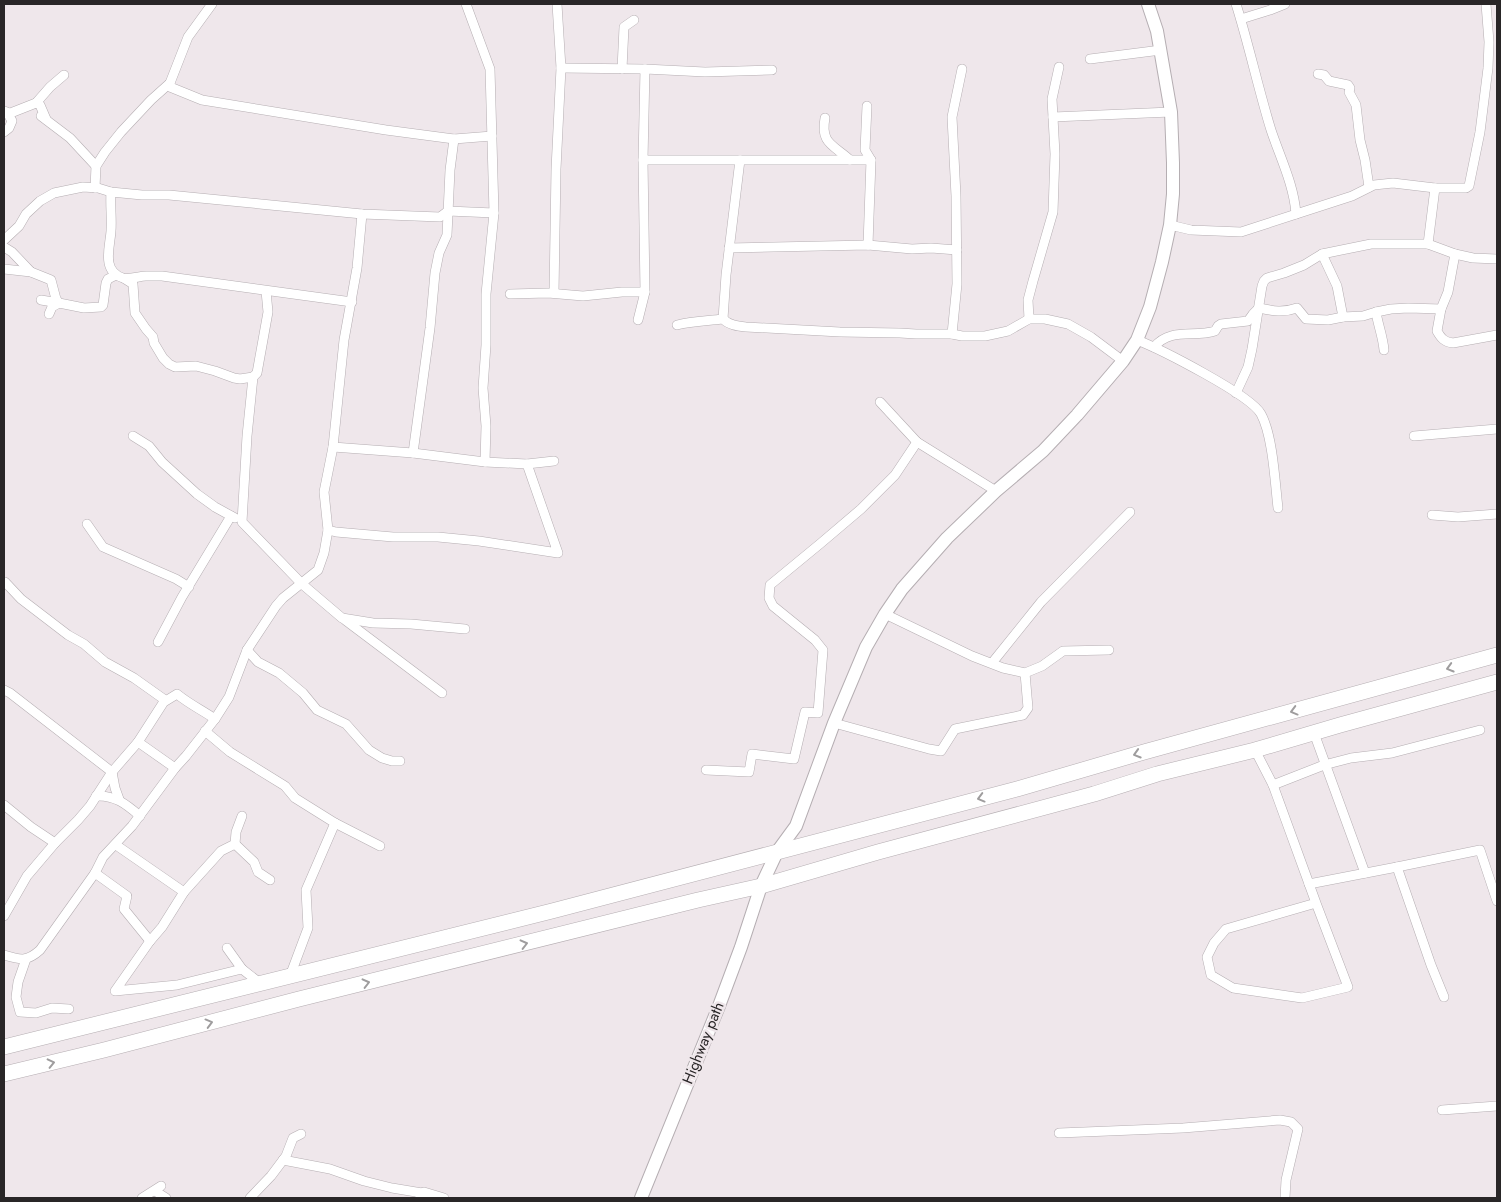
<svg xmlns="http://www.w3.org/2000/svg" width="1501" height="1202" viewBox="0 0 1501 1202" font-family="Jost,sans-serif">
	<rect width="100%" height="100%" fill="#efe7eb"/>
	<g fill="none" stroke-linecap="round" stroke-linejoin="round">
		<defs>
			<g id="street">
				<path d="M212,4L188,37L170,83V87L202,100L386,130L454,139L492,136"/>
				<path d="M466,4L490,69L494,213L486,294V345L483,388L486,426L485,462"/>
				<path d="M1236,4C1249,45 1258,88 1271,130C1280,157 1294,185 1296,214"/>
				<path d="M1241,19L1270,10L1285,4"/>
				<path d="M1090,59L1161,50"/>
				<path d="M561,68L645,69L705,72L772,70"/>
				<path d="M622,69L624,27L634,20"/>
				<path d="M1318,74L1324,75L1329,81L1348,85L1350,88L1349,92L1356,105L1360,140L1365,160L1369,187"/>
				<path d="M867,106L865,150L871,160L868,245"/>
				<path d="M8,114L36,103"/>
				<path d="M41,116L70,138L96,166"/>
				<path d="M1053,117L1171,112"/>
				<path d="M825,118C820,144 834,145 850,160"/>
				<path d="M46,119L40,105L36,103L50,87L64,75"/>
				<path d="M4,132L9,128L12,121L7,112L4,111"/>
				<path d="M643,160H871"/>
				<path d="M95,188L96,166L105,152L121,132L151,100L170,83"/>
				<path d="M111,192C110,206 112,218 111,231C110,247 101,271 123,278C130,280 139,276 146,276C151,276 157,276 162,276L352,302"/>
				<path d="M1170,225L1191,230L1241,232L1352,196L1374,185L1393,183L1435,188H1466L1469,186L1480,132L1488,68L1489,42L1486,4"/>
				<path d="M4,240L19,226L26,214L40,201L54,193L83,187L98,188L111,192L142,195H169L362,214L440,217L448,211L494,213"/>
				<path d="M1428,244L1435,188"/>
				<path d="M4,247L12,252L31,272"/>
				<path d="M729,248L868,245L912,249L931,248L957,250"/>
				<path d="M1322,254L1337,286L1343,317"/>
				<path d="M1455,254L1448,292L1441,309L1437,331C1441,338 1444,342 1453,343L1497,335"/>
				<path d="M4,269L31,272L51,280L56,299L59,303L84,308L101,307L103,305L106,283L108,279L116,275"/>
				<path d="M125,279L133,284L135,313L146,329L153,337L154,343L163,358L169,364L175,367L196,366L215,371L234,378L240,379L253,377L247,436L242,522L302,584L342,618L373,623L411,624L465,629"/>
				<path d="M554,293L556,169L561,68L557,4"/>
				<path d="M510,294L548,293L583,296L622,292H645L643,160L645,69"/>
				<path d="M41,300L59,303L52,307L49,314"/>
				<path d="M1376,312C1378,325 1383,337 1384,350"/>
				<path d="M723,319L726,275L740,160"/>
				<path d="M1029,319L1028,300L1033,281L1053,212L1055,154L1052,99L1059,67"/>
				<path d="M638,320L645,292"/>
				<path d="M677,325C693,321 707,321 723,319C729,325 737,326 746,327L840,332L900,333L916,334H952L962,336H985L1008,331L1029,319H1045L1068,324L1091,337L1123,361"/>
				<path d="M952,334L957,284L956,196L952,117L962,69"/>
				<path d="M1137,340C1160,349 1251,395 1261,414C1273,436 1275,483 1278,508"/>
				<path d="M1154,347C1171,327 1194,338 1215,331L1218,326L1221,324L1248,321L1253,314L1259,308C1273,311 1283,313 1297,308L1306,319L1328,320L1343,317L1363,316L1376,312L1391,309L1408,308L1441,309"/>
				<path d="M253,377L257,373L268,312L266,291"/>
				<path d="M1236,393L1248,367L1252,349L1262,286L1264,281L1267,278L1284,273L1304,265L1322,254L1371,244H1428L1455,254L1473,258L1497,259"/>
				<path d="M880,402L917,442L996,491"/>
				<path d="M133,436L149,446L162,462L197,494L215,507L235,518"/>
				<path d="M1414,436L1497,429"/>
				<path d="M333,447L413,453L485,462L527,464L554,461"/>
				<path d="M413,453L430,328L435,273L439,253L447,235L450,170L454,139"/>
				<path d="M1432,515L1458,517L1497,514"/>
				<path d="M87,524L103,547L176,579L189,587"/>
				<path d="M328,530L336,532L393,537H438L479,541L558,553L527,464"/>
				<path d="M5,582L21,599L68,635L84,644L105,662L134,678L165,700"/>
				<path d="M885,614L972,656L1003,668L1025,673L1042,666L1063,651L1109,650"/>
				<path d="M345,620L442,693"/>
				<path d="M158,642L182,597L231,516"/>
				<path d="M247,650L258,662L279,673L303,693L317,710L346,724L369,750L382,758L392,761H400"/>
				<path d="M992,663L1041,602L1130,512"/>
				<path d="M4,690L10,693L112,772L115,788L119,799"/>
				<path d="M834,723L929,749L941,751L955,729L1023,715L1028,708L1025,673"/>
				<path d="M205,731L230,752L285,786L295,798L335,823L306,890L308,928L290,976"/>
				<path d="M1314,733L1365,873"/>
				<path d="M138,742L175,768"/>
				<path d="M1255,750L1273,785L1324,765L1351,758L1392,753L1480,730"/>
				<path d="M706,770L749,772L752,754L794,759L805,712L818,713L823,650L815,640L773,606L769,598L770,585L821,543L861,509L895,475L917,442"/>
				<path d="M1273,785L1316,903L1226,929L1214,943L1207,957L1211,975L1233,988L1302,998L1348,987L1316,903"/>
				<path d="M96,796C115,795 126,804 140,816"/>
				<path d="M4,805L31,827L55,843"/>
				<path d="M335,823L380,846"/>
				<path d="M235,844L254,862L258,872L270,880"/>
				<path d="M1397,867L1480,850L1497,901"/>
				<path d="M95,873C106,881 116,888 127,896L124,909L150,941L162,927L184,892L116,845"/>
				<path d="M1309,884L1397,867L1431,965L1444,997"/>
				<path d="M184,892L221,851L235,844L236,832L242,816"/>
				<path d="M4,916L27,876L55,843L78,820L90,806L112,772L138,742L165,700L164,702L177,694C189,704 202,710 215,719"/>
				<path d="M150,941L115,991L177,985L242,969L256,980V985"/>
				<path d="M227,948L242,969"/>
				<path d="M4,955C20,960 27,962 40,950L95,873L103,857L132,826L175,768L186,756L215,719L229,697L247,650L276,606L283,598L318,570L324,553L328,530L324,492L333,447L344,340L357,268L362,214"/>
				<path d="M26,959L18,982L16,997L20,1012L36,1013L52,1008L69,1009"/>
				<path d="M1442,1110L1497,1106"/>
				<path d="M1059,1133L1183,1128L1280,1120L1291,1122L1298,1129L1286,1180L1285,1198"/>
				<path d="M283,1160L330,1169L364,1181L392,1188L422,1193"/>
				<path d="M155,1191L166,1198"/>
				<path d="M420,1197L422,1193L424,1192L444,1198"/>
				<path d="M142,1198L161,1186"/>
				<path d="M250,1198L271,1176L286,1156L293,1138L301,1134"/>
			</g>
			<path id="secondary" d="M641,1198L719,1006L741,947L761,886L777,852L796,826L834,723L866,647L885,614L902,589L947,538L996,491L1043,451L1077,415L1123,361L1137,340L1150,307L1162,262L1170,225L1173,194V163L1171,112L1157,31L1148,4"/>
			<g id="highway">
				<path d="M4,1047L552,911L1017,789L1144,752L1497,655"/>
				<path d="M4,1074L104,1050L299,999L698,900L761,886L878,852L1094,794L1157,774L1255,750L1340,725L1497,682"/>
			</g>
		</defs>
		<use href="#street" stroke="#b5aeb2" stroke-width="10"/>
		<use href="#secondary" stroke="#b5aeb2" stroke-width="14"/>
		<use href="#highway" stroke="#b5aeb2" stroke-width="16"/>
		<use href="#street" stroke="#fff" stroke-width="9"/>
		<use href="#secondary" stroke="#fff" stroke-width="12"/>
		<use href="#highway" stroke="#fff" stroke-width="15"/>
	</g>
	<defs><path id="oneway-chevron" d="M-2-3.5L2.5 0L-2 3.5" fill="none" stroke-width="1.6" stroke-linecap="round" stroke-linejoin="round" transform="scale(1.25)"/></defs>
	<g stroke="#9f9d9e">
		<use href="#oneway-chevron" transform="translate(1450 668) rotate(164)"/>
		<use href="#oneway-chevron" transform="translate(1294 711) rotate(165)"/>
		<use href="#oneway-chevron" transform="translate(1137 754) rotate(163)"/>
		<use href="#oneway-chevron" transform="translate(981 798) rotate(165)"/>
		<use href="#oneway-chevron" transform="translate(524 944) rotate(-14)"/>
		<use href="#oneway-chevron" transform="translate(366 983) rotate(-14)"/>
		<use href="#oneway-chevron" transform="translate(209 1023) rotate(-15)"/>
		<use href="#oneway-chevron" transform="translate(51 1063) rotate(-13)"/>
	</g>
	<g text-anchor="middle" stroke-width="5" stroke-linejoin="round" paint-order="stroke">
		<g font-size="15" fill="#292627" stroke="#efe7eb">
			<text transform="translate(703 1043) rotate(-68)" y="5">Highway path</text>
		</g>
	</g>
	<rect width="1501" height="1202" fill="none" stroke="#292627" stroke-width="10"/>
</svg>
